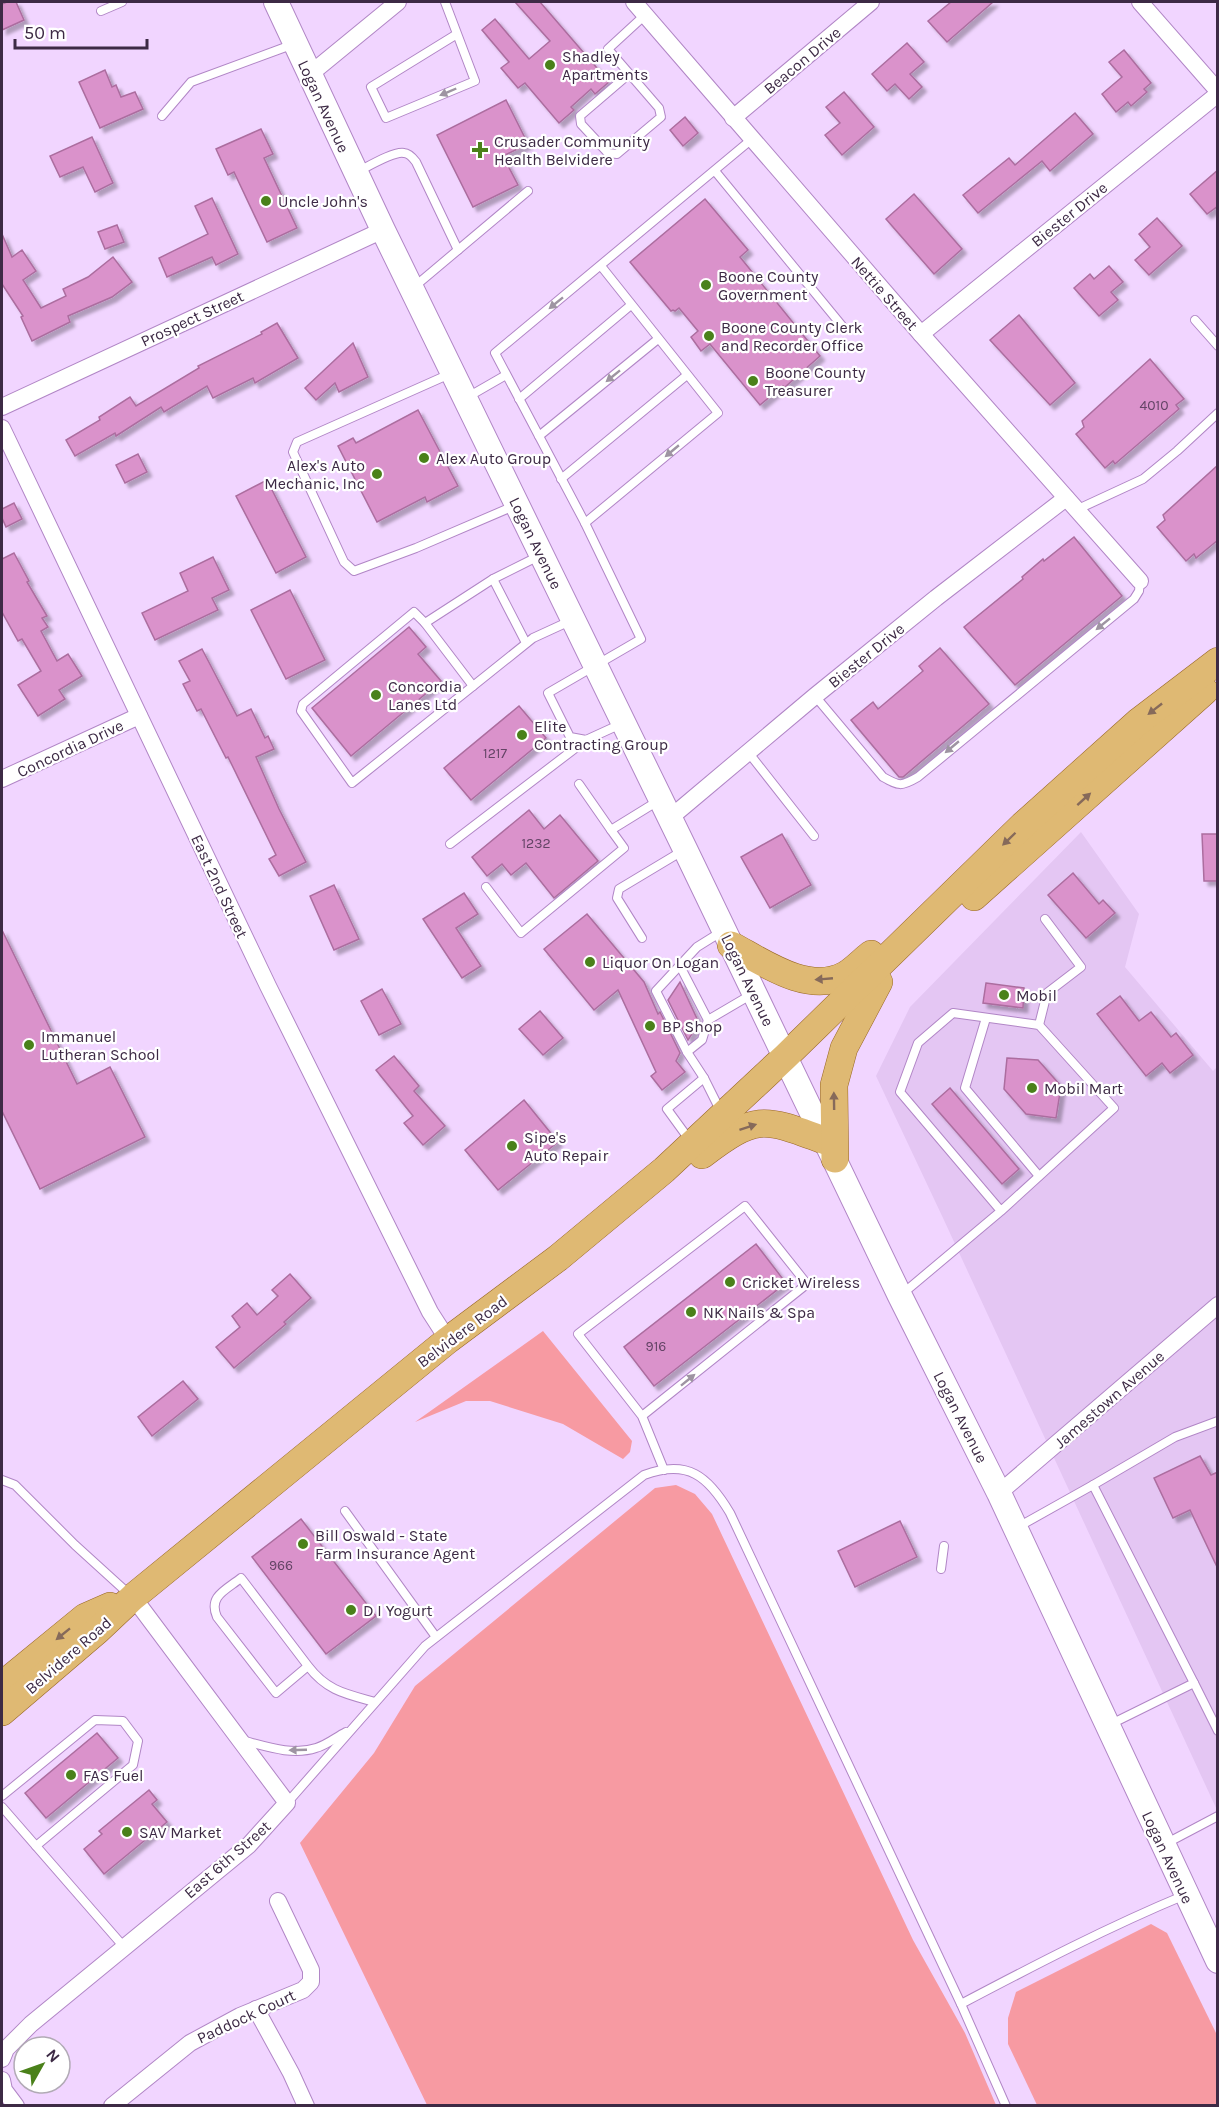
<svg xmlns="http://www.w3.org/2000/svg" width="1219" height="2107" viewBox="0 0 1219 2107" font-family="Karla,sans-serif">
	<defs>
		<filter id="shadow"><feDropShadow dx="4.5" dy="4.5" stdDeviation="1.5" flood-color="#0004"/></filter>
	</defs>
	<rect width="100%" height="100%" fill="#f1d5ff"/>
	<path fill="#e4c6f3" d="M1081,832L1139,914L1125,967L1213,1071L1217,1067V1810L943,1218L876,1076L910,1007Z"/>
	<g fill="#f79aa2">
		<path d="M543,1331L632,1441L630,1452L623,1459L563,1424L490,1401H466L415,1422Z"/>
		<path d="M676,1485L695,1494L712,1514L913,1940L965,2033L996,2105H427L300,1843L374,1753L415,1686L655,1488Z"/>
		<path d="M1151,1924L1167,1933L1217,2035V2105H1037L1008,2044V2018L1016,1992Z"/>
	</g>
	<g fill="#da92cb" stroke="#ac6d9f" stroke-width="1.5" filter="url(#shadow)">
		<path d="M7,2H16L24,20L2,30V4Z"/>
		<path d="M515,2H540L609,82L595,94L591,89L571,107L574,110L559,123L525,83L518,88L501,68L509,62L482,30L495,19L529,59L550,41Z"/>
		<path d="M951,2H993L947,42L928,21Z"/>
		<path d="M907,43L924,62L910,74L922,87L909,99L895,84L887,91L872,74Z"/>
		<path d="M1124,50L1151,83L1144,89L1147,92L1131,106L1128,102L1116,112L1102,94L1122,77L1109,62Z"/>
		<path d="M105,70L112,87L116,85L121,97L135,92L143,109L100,128L79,82Z"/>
		<path d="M844,92L874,127L842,155L825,135L840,123L826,107Z"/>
		<path d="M506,100L528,144L503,156L518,185L473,207L437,135Z"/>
		<path d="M1075,113L1093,134L1050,171L1042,161L978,213L963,195L1009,158L1015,165Z"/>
		<path d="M685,117L698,133L683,146L670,130Z"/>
		<path d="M261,129L273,154L264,158L297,228L267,242L234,172L228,175L216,149Z"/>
		<path d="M92,137L113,183L95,192L83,167L60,177L50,156Z"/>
		<path d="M1218,170V206L1207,214L1190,194Z"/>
		<path d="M914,194L962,249L934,274L886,219Z"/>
		<path d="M212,198L238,254L216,265L212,257L167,277L159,258L208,234L195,206Z"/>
		<path d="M705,199L748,250L740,257L820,356L785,387L783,386L760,405L710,344L701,351L691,337L698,331L679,308L675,311L673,310L671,311L630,262Z"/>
		<path d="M1157,218L1182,246L1149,275L1135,260L1150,247L1139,234Z"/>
		<path d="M117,225L124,242L105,249L98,232Z"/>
		<path d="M2,234L12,257L22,250L36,271L23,280L41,308L66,296L63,289L88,277L113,257L132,282L112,297L68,316L70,322L32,341L21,317L23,316L2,284Z"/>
		<path d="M1109,266L1123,282L1111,292L1118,300L1099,316L1074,288L1090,274L1094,279Z"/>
		<path d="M1019,315L1075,383L1050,405L990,340Z"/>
		<path d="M277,323L298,358L255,383L253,378L213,398L207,386L164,412L161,407L116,436L115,433L75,456L66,440L100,420L99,417L130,397L136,406L199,368L198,366L262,334L261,332Z"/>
		<path d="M353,343L368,377L339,392L335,383L316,400L305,388Z"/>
		<path d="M1150,359L1184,399L1176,405L1179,409L1115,464L1113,461L1105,468L1076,434L1084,427L1082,421Z"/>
		<path d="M418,410L458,486L427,502L425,497L377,522L338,446L353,438L356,443Z"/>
		<path d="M138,454L147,472L125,483L116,465Z"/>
		<path d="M1218,465V540L1196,558L1194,554L1186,561L1157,527L1165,520L1163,515Z"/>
		<path d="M267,480L306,557L276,573L236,496Z"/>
		<path d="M14,503L22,519L6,527L2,518V509Z"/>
		<path d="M1074,537L1122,596L1015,685L964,627L1023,579L1022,577L1043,559L1044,561Z"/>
		<path d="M14,553L29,581L27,582L47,616L42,618L48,627L41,631L57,661L68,654L82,676L59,690L65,699L38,716L18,685L41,671L22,639L18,641L2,612V559Z"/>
		<path d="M213,557L229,590L212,598L218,610L155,640L142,613L188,591L180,573Z"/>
		<path d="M290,590L325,660L286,679L251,610Z"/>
		<path d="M409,627L426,647L418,654L441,681L351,756L312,708Z"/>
		<path d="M940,648L989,704L903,777H899L851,720L873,702L878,709L923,671L919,666Z"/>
		<path d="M202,649L237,716L251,709L265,738L268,736L274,749L256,757L279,809L306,862L279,876L269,859L276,855L228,757L226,758L201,709L197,711L183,684L190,681L179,661Z"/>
		<path d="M519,706L546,738L471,800L444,768Z"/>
		<path d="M529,810L544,829L560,815L598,861L554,898L526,863L511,875L502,864L487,876L472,857Z"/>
		<path d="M782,834L811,885L770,908L741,857Z"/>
		<path d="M1202,834H1218V881H1204Z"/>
		<path d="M1073,873L1099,904L1103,900L1115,913L1086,938L1048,895Z"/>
		<path d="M334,885L359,939L334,950L310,896Z"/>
		<path d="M464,893L478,914L456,928L481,966L462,978L423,919Z"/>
		<path d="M587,914L644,982L658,1014L660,1012L680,1053L676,1061L685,1072L662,1090L651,1076L656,1072L618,990L594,1010L544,949Z"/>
		<path d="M2,930L77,1084L110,1067L145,1137L40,1189L2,1111Z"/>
		<path d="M680,982L699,1023L688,1040L668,1000Z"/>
		<path d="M986,983L1024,988L1023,1008L983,1003Z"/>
		<path d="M382,989L401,1024L379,1035L361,1001Z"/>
		<path d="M1120,996L1139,1021L1151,1012L1171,1037L1176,1033L1193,1055L1170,1073L1162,1063L1146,1076L1097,1014Z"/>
		<path d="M540,1011L563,1038L543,1055L519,1029Z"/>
		<path d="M394,1056L419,1086L414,1091L445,1126L423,1145L404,1123L413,1116L376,1070Z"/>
		<path d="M1007,1058L1038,1060L1061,1086L1056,1118L1026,1114L1004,1089Z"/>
		<path d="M950,1088L1019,1169L1002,1184L932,1104Z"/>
		<path d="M524,1100L558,1142L498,1190L465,1150Z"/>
		<path d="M756,1244L786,1283L654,1386L624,1347Z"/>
		<path d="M290,1274L311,1298L284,1322L286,1324L234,1368L216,1347L240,1327L232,1316L247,1303L257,1315L278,1296L272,1290Z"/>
		<path d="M183,1381L198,1399L152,1436L138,1417Z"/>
		<path d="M1200,1456L1211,1475L1218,1472V1569L1190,1510L1173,1518L1154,1478Z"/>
		<path d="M301,1519L376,1616L326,1654L252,1557Z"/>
		<path d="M900,1521L917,1557L855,1587L838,1551Z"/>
		<path d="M97,1733L118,1758L46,1818L25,1793Z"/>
		<path d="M149,1790L157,1800L152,1804L167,1822L104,1874L84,1849L102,1834L99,1831Z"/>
	</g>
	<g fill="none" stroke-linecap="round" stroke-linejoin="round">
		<defs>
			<g id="lane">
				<path d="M445,2L475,81L386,118L371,87L457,34"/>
				<path d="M101,11L122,2"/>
				<path d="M629,74L580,116L581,124L608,153L617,154L661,117L659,108L608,49L645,15"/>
				<path d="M162,116L191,82L294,44"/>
				<path d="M359,171C369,166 394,151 404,153C409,153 413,158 416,162L458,250"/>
				<path d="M715,171L843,327"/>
				<path d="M414,287L528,191"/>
				<path d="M1195,320L1218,346"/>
				<path d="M452,373L297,442L293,452L344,562L354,571L416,548L514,506"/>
				<path d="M466,398L506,375"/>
				<path d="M519,399L631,305"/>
				<path d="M539,436L658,339"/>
				<path d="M561,479L687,375"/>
				<path d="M1076,510L1143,479L1177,451L1218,413"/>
				<path d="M585,523L718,413L601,266"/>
				<path d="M539,556L493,579L425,623L414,612L303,704L301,711L352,783L533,638L570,621"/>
				<path d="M493,579L526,643"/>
				<path d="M425,623L473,686"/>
				<path d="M815,696L883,777C899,786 901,787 918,777L1134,599L1139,591L1140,581"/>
				<path d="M621,724L586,740L570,737L548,693L641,639L585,523L495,353L752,139"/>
				<path d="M748,752L814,836"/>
				<path d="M579,784L611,830"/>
				<path d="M450,844L586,740"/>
				<path d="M486,887L521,933L624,848L611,830L658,801"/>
				<path d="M642,938L617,898L619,889L684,850"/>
				<path d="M680,966L708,1020L754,993"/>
				<path d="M986,1018L965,1088L1039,1176"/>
				<path d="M1039,1025L1047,993L1081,967L1045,919"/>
				<path d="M687,1052L702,1040L708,1020"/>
				<path d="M720,1110L704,1078L687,1052L656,991L697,947L721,932"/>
				<path d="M691,1142L667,1109L704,1078"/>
				<path d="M901,1295L1001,1211L900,1092L918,1043L953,1013L1039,1025L1114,1108L1001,1211"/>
				<path d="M642,1416L807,1284L745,1206L578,1334L642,1416L664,1470"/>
				<path d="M2,1480L15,1485L75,1545L130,1595"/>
				<path d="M1093,1485L1175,1437L1218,1421"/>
				<path d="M345,1511L436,1637"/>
				<path d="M1018,1527L1093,1485L1194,1683L1111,1724"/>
				<path d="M941,1569L944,1546"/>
				<path d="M308,1666L276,1693L217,1617C208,1596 226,1590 241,1578L308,1666C327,1691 346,1694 375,1702"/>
				<path d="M1194,1683L1218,1731"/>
				<path d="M241,1740C265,1746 292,1756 316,1748C327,1745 336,1737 346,1732"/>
				<path d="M2,1796L95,1720L123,1721L138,1741L133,1765L36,1846"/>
				<path d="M287,1803L425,1646L644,1475C688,1459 708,1476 730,1513L961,2004L1006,2106"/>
				<path d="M2,1807L124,1947"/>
				<path d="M1165,1844L1218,1816"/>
				<path d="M961,2004C1035,1965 1108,1927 1185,1895"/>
			</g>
			<g id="street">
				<path d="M634,2L921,334L1140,581"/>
				<path d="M1140,2L1218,91"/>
				<path d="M309,75L398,2"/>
				<path d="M733,118L871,2"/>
				<path d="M921,334L1218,94"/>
				<path d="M2,407L383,230"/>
				<path d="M2,428L268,986L430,1312L448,1340"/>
				<path d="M2,779L139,716"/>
				<path d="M670,818L815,696L936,598L1066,498"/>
				<path d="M999,1493L1218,1305"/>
				<path d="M256,2009L291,2073L306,2106"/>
				<path d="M2,2059L6,2049L31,2024L249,1845L287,1803L133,1597"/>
				<path d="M2,2080L4,2090L16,2106"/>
				<path d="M112,2106L190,2043L240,2016L303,1990L311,1982V1970L278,1901"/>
			</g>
			<path id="secondary" d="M276,2L383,230L685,849L900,1296L999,1493L1218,1961"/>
			<g id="primary">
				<path d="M974,897L1205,691"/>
				<path d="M731,945C763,962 808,995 845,975C854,970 862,961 871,954"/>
				<path d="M702,1155C757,1113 764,1118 826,1141"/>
				<path d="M835,1159L834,1085L844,1048L879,982"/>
				<path d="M2,1685L85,1617L110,1606"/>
				<path d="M2,1712L98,1630L133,1597L448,1340L558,1258L664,1170L785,1057L1023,825L1138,722L1218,661"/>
			</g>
		</defs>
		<use href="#lane" stroke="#b186c6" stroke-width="10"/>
		<use href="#street" stroke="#b186c6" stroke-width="18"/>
		<use href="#secondary" stroke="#b186c6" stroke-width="26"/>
		<use href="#primary" stroke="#996826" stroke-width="28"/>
		<use href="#lane" stroke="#fff" stroke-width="8"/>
		<use href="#street" stroke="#fff" stroke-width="16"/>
		<use href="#secondary" stroke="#fff" stroke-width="24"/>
		<use href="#primary" stroke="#dfb973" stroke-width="27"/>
	</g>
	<defs><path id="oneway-solid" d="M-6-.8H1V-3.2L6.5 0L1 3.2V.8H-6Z" transform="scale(1.5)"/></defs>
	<g fill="#9e94a2">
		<use href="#oneway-solid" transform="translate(448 92) rotate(157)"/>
		<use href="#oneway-solid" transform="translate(556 303) rotate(141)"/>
		<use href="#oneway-solid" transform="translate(613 376) rotate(141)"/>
		<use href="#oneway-solid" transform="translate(672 451) rotate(140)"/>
		<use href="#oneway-solid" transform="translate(1103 624) rotate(141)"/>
		<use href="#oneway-solid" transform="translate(952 747) rotate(140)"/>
		<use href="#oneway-solid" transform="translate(688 1380) rotate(-39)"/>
		<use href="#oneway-solid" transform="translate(298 1750) rotate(178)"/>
	</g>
	<g fill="#866a5a">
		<use href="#oneway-solid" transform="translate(1155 709) rotate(142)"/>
		<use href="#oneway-solid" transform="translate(1084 799) rotate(-42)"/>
		<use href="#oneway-solid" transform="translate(1009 839) rotate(136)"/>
		<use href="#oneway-solid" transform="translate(824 979) rotate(175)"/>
		<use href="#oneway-solid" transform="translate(834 1101) rotate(-91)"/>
		<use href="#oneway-solid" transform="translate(748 1127) rotate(-18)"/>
		<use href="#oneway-solid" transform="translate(63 1634) rotate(141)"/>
	</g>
	<g fill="#4a811a" stroke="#fff" stroke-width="2">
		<circle cx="550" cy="65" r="6"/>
		<path d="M477 141h6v6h6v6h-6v6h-6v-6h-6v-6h6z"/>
		<circle cx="266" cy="201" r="6"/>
		<circle cx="706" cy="285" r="6"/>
		<circle cx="709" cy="336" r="6"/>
		<circle cx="753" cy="381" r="6"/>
		<circle cx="424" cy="458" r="6"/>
		<circle cx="377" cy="474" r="6"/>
		<circle cx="376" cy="695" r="6"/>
		<circle cx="522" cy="735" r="6"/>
		<circle cx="590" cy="962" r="6"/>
		<circle cx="1004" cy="995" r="6"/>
		<circle cx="650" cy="1026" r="6"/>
		<circle cx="29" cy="1045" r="6"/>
		<circle cx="1032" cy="1088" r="6"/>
		<circle cx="512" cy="1146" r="6"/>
		<circle cx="730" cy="1282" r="6"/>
		<circle cx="691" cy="1312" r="6"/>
		<circle cx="303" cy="1544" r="6"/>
		<circle cx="351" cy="1610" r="6"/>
		<circle cx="71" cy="1775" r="6"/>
		<circle cx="127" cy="1832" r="6"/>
	</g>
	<g text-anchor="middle" stroke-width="4.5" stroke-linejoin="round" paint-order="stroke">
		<g font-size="14" fill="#644466">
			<text x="1154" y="410">4010</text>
			<text x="495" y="758">1217</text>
			<text x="536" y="848">1232</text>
			<text x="656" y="1351">916</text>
			<text x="281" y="1570">966</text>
		</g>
		<g font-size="16" fill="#3d2a45" stroke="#fff" text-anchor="start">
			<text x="562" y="62">Shadley<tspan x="562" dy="18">Apartments</tspan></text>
			<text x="494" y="147">Crusader Community<tspan x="494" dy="18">Health Belvidere</tspan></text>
			<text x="278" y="207">Uncle John's</text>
			<text x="718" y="282">Boone County<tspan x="718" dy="18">Government</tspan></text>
			<text x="721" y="333">Boone County Clerk<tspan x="721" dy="18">and Recorder Office</tspan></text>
			<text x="765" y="378">Boone County<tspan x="765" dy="18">Treasurer</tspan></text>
			<text x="436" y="464">Alex Auto Group</text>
			<text x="365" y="471" text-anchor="end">Alex's Auto<tspan x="365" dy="18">Mechanic, Inc</tspan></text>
			<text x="388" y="692">Concordia<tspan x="388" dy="18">Lanes Ltd</tspan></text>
			<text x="534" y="732">Elite<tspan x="534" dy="18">Contracting Group</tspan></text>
			<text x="602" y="968">Liquor On Logan</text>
			<text x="1016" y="1001">Mobil</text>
			<text x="662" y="1032">BP Shop</text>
			<text x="41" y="1042">Immanuel<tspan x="41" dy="18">Lutheran School</tspan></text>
			<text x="1044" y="1094">Mobil Mart</text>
			<text x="524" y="1143">Sipe's<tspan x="524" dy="18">Auto Repair</tspan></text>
			<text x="742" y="1288">Cricket Wireless</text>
			<text x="703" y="1318">NK Nails &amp; Spa</text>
			<text x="315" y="1541">Bill Oswald - State<tspan x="315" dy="18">Farm Insurance Agent</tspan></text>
			<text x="363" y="1616">D I Yogurt</text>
			<text x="83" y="1781">FAS Fuel</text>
			<text x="139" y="1838">SAV Market</text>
		</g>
		<g font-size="16" fill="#3d2a45" stroke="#fff">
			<text transform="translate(802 60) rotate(-40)" y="6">Beacon Drive</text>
			<text transform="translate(324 106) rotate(65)" y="6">Logan Avenue</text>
			<text transform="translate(1069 214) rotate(-39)" y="6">Biester Drive</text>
			<text transform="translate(885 293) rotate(49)" y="6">Nettie Street</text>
			<text transform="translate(192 318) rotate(-25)" y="6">Prospect Street</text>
			<text transform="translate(536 543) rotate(64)" y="6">Logan Avenue</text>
			<text transform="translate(866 655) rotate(-39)" y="6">Biester Drive</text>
			<text transform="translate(70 748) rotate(-25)" y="6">Concordia Drive</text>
			<text transform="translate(220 886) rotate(65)" y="6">East 2nd Street</text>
			<text transform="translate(748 980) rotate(64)" y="6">Logan Avenue</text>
			<text transform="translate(462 1331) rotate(-37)" y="6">Belvidere Road</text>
			<text transform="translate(1109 1399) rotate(-41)" y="6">Jamestown Avenue</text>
			<text transform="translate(961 1417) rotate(63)" y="6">Logan Avenue</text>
			<text transform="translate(68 1655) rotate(-41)" y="6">Belvidere Road</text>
			<text transform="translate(1168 1857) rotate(65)" y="6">Logan Avenue</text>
			<text transform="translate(227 1859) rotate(-41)" y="6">East 6th Street</text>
			<text transform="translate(246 2016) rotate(-25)" y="6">Paddock Court</text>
		</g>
	</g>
	<rect width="1219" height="2107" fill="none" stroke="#3d2a45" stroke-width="6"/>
	<g transform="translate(42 2065) rotate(50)"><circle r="28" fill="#ffffff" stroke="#b1aab5" stroke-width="1.5"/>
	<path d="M0-4.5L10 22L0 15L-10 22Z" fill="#4a811a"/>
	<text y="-9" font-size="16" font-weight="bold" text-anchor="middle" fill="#3d2a45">N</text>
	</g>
	<path d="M15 39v9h132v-9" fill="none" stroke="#3d2a45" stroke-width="3"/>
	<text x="24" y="39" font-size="18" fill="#3d2a45" stroke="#ffffff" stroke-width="4.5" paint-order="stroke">50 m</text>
</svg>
